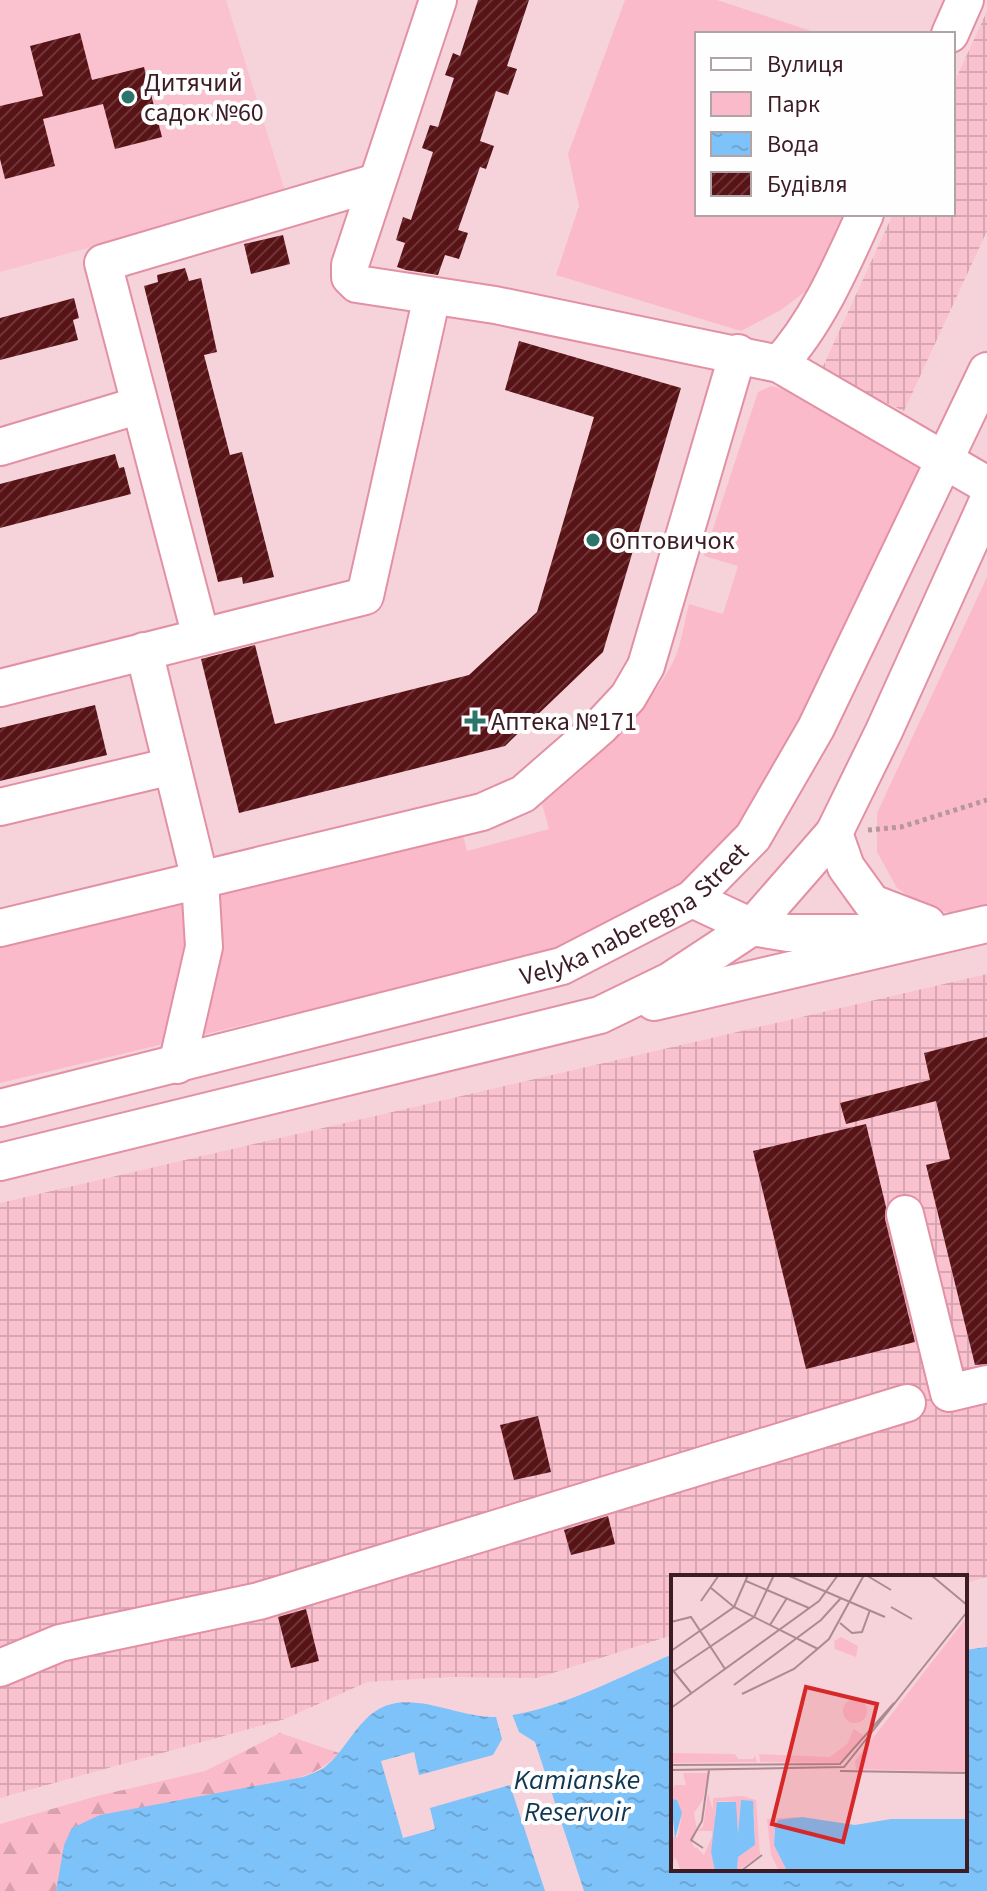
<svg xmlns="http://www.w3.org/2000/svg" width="987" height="1891" viewBox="0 0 987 1891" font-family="'Source Sans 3',sans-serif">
	<defs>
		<pattern id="industrial-grid" width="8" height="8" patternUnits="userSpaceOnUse" patternTransform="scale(2)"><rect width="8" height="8" fill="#fac2cf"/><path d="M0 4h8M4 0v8" fill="none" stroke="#d7a6b2"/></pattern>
		<pattern id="forest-firs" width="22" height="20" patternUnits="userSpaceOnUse" patternTransform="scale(2)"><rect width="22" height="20" fill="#fbbac9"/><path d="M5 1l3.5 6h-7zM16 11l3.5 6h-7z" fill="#d89fac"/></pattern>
		<pattern id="water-ripples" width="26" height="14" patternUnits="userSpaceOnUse" patternTransform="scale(2)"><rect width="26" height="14" fill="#7dc2f8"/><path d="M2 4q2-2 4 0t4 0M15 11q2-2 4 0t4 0" fill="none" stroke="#6da6d4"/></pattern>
		<pattern id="building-hatch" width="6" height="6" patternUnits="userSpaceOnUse" patternTransform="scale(2)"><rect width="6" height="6" fill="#581316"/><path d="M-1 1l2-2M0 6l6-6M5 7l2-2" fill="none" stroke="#6e3538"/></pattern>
	</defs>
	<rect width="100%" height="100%" fill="#f6d3da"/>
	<path fill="#fac2cf" d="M0,0H226L286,194L0,272Z"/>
	<g fill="url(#industrial-grid)">
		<path d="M987,11V231L904,411L820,373L893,214H953V85Z"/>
		<path d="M987,974V1577L965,1583V1577H673V1635L537,1678L451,1677L367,1682L285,1719L0,1798V1203Z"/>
	</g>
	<g fill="#fbbac9">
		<path d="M625,0H717L820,34H697V214H849L814,285L781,310L741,331L556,275L579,206L568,154Z"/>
		<path d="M771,386L793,392L912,453L921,469C867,588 816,727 739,832C718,861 662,900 630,918C586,941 534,953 487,967L0,1083V936L460,824L467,851L549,829L542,804C589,764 642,719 672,664C681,647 684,623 689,604L723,614L738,566L704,556L758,392Z"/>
		<path d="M987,577V910L962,915L926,908L897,888L877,852V813Z"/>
	</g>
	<path fill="url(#forest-firs)" d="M280,1733L339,1753C316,1776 300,1778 269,1783L64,1845L56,1891H0V1824L97,1796L205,1771Z"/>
	<path fill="url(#water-ripples)" d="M987,1647V1891H56L64,1845L72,1828L100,1815L303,1777C310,1774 319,1772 325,1767C345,1751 357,1721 379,1709C414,1690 458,1718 494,1717C552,1714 619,1677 673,1654V1869H965V1650Z"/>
	<path fill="#f6d3da" d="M505,1714H512L519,1732L535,1742L584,1891H545L510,1785L430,1808L435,1829L403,1838L381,1761L414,1752L419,1775L493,1755L502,1739L496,1717Z"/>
	<g fill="url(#building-hatch)">
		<path d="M478,0H529L507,66L517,69L508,95L496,91L480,141L494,146L486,169L480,167L458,230L468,233L459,259L445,255L438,275L406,270L397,267L405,243L396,240L403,217L411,220L433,152L422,148L430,125L438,127L454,78L445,75L453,53L460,56Z"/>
		<path d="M80,33L92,80L144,67L162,137L115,149L103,104L43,119L55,166L5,179L0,159V106L43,96L30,46Z"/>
		<path d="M283,235L290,264L251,274L244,244Z"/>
		<path d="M185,268L189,281L201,278L217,352L204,355L230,455L242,452L274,577L243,584L242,577L218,582L144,286L158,282L157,275Z"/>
		<path d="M74,298L79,318L73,320L78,340L0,360V318Z"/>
		<path d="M519,341L681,388L603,652L505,746L239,813L201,659L255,645L275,724L469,675L537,612L594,417L505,390Z"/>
		<path d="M115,454L119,468L124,467L131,494L0,528V484Z"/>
		<path d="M95,705L107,755L0,781V728Z"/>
		<path d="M987,1037V1364L975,1365L926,1165L950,1159L936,1101L846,1124L840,1103L930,1080L924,1053Z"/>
		<path d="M866,1124L886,1207L885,1219L915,1342L806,1369L753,1151Z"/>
		<path d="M538,1416L551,1472L514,1480L500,1425Z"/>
		<path d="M608,1516L615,1544L571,1555L564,1530Z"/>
		<path d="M306,1609L319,1661L291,1668L278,1617Z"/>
	</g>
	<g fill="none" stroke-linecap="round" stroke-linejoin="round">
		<defs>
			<g id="minor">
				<path d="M438,0L350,265V277L357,284L495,305L779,364"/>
				<path d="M950,34L965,0"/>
				<path d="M865,214C842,265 817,323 779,364L987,485"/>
				<path d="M0,447L140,405"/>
				<path d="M201,637L103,263L377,182"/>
				<path d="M144,651L200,880L204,947L177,1065"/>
				<path d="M0,688L365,596L432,296"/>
				<path d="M0,807L172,766"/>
				<path d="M834,833L846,867L872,903L927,924"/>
				<path d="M692,899L752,927L788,933H886"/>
				<path d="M0,928L482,812L523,794L600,727L628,697L646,666L738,353"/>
				<path d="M654,1002L987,924"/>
				<path id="s1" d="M0,1108L562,966L692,899L753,837L816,728L987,371"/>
				<path d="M0,1162L600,1015L670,981L752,927L834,833L884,731L987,503"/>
				<path d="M905,1214L949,1393L987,1384"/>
				<path d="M0,1668L60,1643L259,1601L907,1403"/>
			</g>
		</defs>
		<use href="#minor" stroke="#e291a5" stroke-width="40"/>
		<path stroke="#b8969d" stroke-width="5" stroke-dasharray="4 4" stroke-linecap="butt" d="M868,830L901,827L987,800"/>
		<use href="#minor" stroke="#fff" stroke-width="36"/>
	</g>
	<g fill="#2d746a" stroke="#fefefe" stroke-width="3">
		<circle cx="128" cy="97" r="8"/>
		<circle cx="593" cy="540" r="8"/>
		<path d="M471 709h8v8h8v8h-8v8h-8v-8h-8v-8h8z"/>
	</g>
	<g text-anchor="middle" stroke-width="8" stroke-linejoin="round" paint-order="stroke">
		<g font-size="26" fill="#3c1d25" stroke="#fefefe" text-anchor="start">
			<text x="144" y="91">Дитячий<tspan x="144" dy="30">садок №60</tspan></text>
			<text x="609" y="549">Оптовичок</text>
			<text x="491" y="730">Аптека №171</text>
		</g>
		<g font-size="26" fill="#3c1d25" stroke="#fefefe">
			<text dy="9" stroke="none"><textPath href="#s1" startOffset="668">Velyka naberegna Street</textPath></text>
		</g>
		<g font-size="28" font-style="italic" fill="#103651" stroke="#fefefe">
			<text x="577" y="1789">Kamianske<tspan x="577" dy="32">Reservoir</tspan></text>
		</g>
	</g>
	<g transform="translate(671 1575)">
		<rect width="296" height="296" fill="#f6d3da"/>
		<path d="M296,42V197L185,194L184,186ZM170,62L187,71L185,82L164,74L163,66ZM172 136a12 12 0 1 1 24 0a12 12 0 1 1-24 0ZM183,154L193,161L168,188L89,187L88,179L159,182L176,169ZM0,178L64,179L67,184H82L84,180L86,187L0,188ZM37,218L45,246L40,277L44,296H17L25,272L33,280L41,262V256H26L32,252Z" fill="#fbbac9"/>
		<path d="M12,198H37L32,225L23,238L26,255L21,269L25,274L17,296H10L4,282L0,296V263L7,262L11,238L0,222L3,210H15ZM71,221L85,225L89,280L66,296L67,282L84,270L83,235L70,225L67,259L64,227L47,226L42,247V223ZM124,242L128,245H107L103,257V270L116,296H108L100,280L96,244Z" fill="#fbbac9"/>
		<path d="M0,224L6,225L11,238L4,264ZM70,225L82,226L84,270L67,282L66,296H44L40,277L46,227H65L67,259ZM131,242L184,250L220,244H296V296H116L103,270L104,251L107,245Z" fill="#7dc2f8"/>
		<path fill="none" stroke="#ac8a92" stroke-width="2" d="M116,0L214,42M195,0L220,15M260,0L296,30M75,6L138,33M40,13L63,32L147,74M30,26L48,0M220,32L241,44M0,47L20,42L54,94M169,48L181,58L191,57L199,35M99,50L116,23M0,76L63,32L77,0M0,93L21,119M0,98L83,42L103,0M63,110L150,45L170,23M71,119L123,94L158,64L193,0M0,133L148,26L167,0M0,190L169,189L223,128M0,195L173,192L296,37M169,196L296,198M32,273L20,265L31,246L38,195M70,296L91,280"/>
		<path fill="#d62828" fill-opacity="0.15" stroke="#d62828" stroke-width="4" d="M135,112L206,129L172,267L101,249Z"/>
		<rect width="296" height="296" fill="none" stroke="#3c1d25" stroke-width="4"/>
	</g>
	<rect x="695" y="32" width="260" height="184" fill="#fefefe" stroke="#b0a4a7" stroke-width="2"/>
	<rect x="711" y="58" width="40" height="12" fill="#ffffff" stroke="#b0a4a7" stroke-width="2"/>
	<text x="767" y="72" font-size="24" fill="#3c1d25">Вулиця</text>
	<rect x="711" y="92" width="40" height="24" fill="#fbbac9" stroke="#b0a4a7" stroke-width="2"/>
	<text x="767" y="112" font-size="24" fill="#3c1d25">Парк</text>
	<rect x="711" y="132" width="40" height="24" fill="url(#water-ripples)" stroke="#b0a4a7" stroke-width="2"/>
	<text x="767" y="152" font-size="24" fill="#3c1d25">Вода</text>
	<rect x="711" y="172" width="40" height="24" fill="url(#building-hatch)" stroke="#b0a4a7" stroke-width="2"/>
	<text x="767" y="192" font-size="24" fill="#3c1d25">Будівля</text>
</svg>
